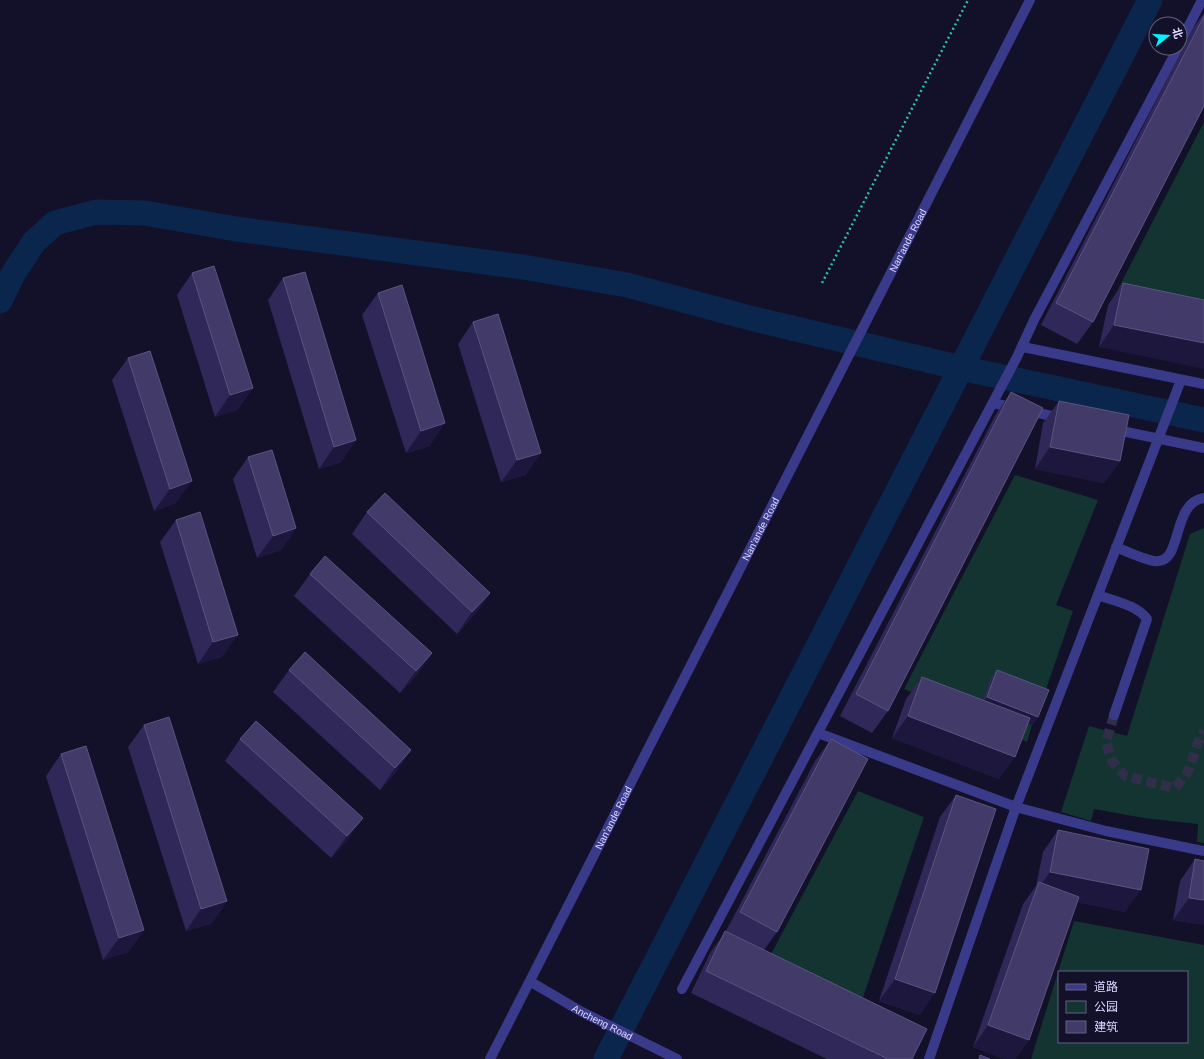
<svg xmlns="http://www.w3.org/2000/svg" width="1204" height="1059" viewBox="0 0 1204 1059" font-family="Arial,'Noto Sans SC',sans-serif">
	<rect width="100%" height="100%" fill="#13102a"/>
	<g fill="#133431" fill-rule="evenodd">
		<path d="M1204,122V313L1116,293Z"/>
		<path d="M1015,475L1098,500L1056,605L1073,611L1043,698L981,705L1032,725L1027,742L904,689Z"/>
		<path d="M1204,528V843L1197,842L1198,824L1144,818L1094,809L1091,821L1061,812L1089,726L1127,736L1190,534Z"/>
		<path d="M858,791L924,817L856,1018L762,971Z"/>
		<path d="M1074,921L1204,945V1059H1031ZM1059,972H1187V1042H1059Z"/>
	</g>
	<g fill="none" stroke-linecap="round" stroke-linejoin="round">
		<g stroke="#0b264d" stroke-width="25">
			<path d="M0,301L13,274L34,242L55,223L96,212L145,213L236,229L523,267L627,285L750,318L961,368L1204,420"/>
			<path d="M606,1059L1150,0"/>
		</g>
		<path stroke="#312e4a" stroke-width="10" stroke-dasharray="10 5" stroke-linecap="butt" d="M1114,715L1106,742L1112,761L1125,776L1174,788C1196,770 1190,753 1204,731"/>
		<path stroke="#2dbeb0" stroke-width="2.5" stroke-dasharray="2 3" stroke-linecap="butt" d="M822,283L968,0"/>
		<g stroke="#3a3a8a" stroke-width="10">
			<path d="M1180,43L1202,0"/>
			<path d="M1023,347L1204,384"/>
			<path d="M993,403L1061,418"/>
			<path d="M1112,429L1204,448"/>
			<path d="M1116,547C1128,552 1142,559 1154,561C1184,566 1170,503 1204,498"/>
			<path d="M1098,595C1114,601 1137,605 1147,619L1114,715"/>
			<path d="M818,733L1016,807L1106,831L1204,851"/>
			<path id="s1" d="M531,982L582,1012L677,1059"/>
			<path d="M682,989L1017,357L1034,320L1178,48"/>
			<path id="s2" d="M490,1059L1030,0"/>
			<path d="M929,1059L1016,807L1181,380"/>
		</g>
	</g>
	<g fill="#302858">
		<path d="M1204,13V106L1093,322L1077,344L1041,325L1194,27Z"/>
		<path d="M192,273L253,388L237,410L215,417L177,295Z"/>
		<path d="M283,278L356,440L341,462L319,469L268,300Z"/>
		<path d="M1123,283L1204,300L1099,347L1108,305Z"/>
		<path d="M378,293L430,446L406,453L362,315Z"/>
		<path d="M473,322L526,475L501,482L458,344Z"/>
		<path d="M128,358L176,503L154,511L112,380Z"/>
		<path d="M1011,392L888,711L872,733L840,716L996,414Z"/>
		<path d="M1059,401L1120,461L1104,483L1035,469L1043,423Z"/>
		<path d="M248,457L296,528L281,550L257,558L233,479Z"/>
		<path d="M367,512L490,593L474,615L457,634L352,534Z"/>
		<path d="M176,520L222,657L198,664L160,542Z"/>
		<path d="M310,574L432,653L417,675L400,693L294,596Z"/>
		<path d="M289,670L411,750L396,772L380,790L273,692Z"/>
		<path d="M997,670L1038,717L1032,725L1028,723L999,779L892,738L906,699L922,677L983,700L991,678Z"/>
		<path d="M144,725L227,901L211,924L186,931L128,747Z"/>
		<path d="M240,739L363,818L347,840L331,858L225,761Z"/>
		<path d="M831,739L777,932L764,950L912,1059H827L691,993L710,953L726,931L815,761Z"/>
		<path d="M61,754L144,930L128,952L103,960L46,776Z"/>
		<path d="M956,795L920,1015L879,1001L940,817Z"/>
		<path d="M1058,830L1125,912L1077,902L1029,1040L1015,1059H1005L973,1047L1023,904L1036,886L1043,852Z"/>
		<path d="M1195,859L1204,861V925L1173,920L1180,881Z"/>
	</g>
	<g fill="#1d173e">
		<path d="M1114,325L1204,343V369L1099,347Z"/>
		<path d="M253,388L237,410L215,417L230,395Z"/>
		<path d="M445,423L430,446L406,453L421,431Z"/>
		<path d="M356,440L341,462L319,469L334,447Z"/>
		<path d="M1050,447L1120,461L1104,483L1035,469Z"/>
		<path d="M541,453L526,475L501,482L517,460Z"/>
		<path d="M192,481L176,503L154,511L170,489Z"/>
		<path d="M296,528L281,550L257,558L273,536Z"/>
		<path d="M490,593L474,615L457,634L472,612Z"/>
		<path d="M238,635L222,657L198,664L213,642Z"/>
		<path d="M432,653L417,675L400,693L416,671Z"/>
		<path d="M987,697L1038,717L1032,725L981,705Z"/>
		<path d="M908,716L1015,757L999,779L892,738Z"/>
		<path d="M411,750L396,772L380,790L395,768Z"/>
		<path d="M363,818L347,840L331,858L347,836Z"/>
		<path d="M1050,872L1141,890L1125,912L1034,894Z"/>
		<path d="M1189,898L1204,900V925L1173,920Z"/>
		<path d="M227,901L211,924L186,931L201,909Z"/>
		<path d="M144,930L128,952L103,960L119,938Z"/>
		<path d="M895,979L935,993L920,1015L879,1001Z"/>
		<path d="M988,1025L1029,1040L1015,1059H1005L973,1047Z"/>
	</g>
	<g fill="#423b6a" stroke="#5a5481">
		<path d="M1204,16V106L1093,322L1056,303Z"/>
		<path d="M214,266L253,388L230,395L192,273Z"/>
		<path d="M305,272L356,440L334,447L283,278Z"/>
		<path d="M1123,283L1204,300V343L1114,325Z"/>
		<path d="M402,285L445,423L421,431L378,293Z"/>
		<path d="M498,314L541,453L517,460L473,322Z"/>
		<path d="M150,351L192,481L170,489L128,358Z"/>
		<path d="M1011,392L1043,408L888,711L856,694Z"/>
		<path d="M1059,401L1129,415L1120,461L1050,447Z"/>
		<path d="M272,450L296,528L273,536L248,457Z"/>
		<path d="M385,493L490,593L472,612L367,512Z"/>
		<path d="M200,512L238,635L213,642L176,520Z"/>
		<path d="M325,556L432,653L416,671L310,574Z"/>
		<path d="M305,652L411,750L395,768L289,670Z"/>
		<path d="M997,670L1049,690L1038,717L987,697Z"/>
		<path d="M922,677L1030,718L1015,757L908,716Z"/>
		<path d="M169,717L227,901L201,909L144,725Z"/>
		<path d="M256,721L363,818L347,836L240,739Z"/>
		<path d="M831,739L868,759L777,932L740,912Z"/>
		<path d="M86,746L144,930L119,938L61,754Z"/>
		<path d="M956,795L996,809L935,993L895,979Z"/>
		<path d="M1058,830L1149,849L1141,890L1050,872Z"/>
		<path d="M1195,859L1204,861V900L1189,898Z"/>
		<path d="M1039,882L1079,897L1029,1040L988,1025Z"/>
		<path d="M725,931L927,1029L912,1059H888L706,971Z"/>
		<path d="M980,1055L990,1059H979Z"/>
	</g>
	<g text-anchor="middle" stroke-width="3" stroke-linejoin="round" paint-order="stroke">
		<g font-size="10" fill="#dbd8ff" stroke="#13102a">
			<text dy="4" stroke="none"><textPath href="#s2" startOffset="919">Nan'ande Road</textPath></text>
			<text dy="4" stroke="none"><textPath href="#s2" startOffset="595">Nan'ande Road</textPath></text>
			<text dy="4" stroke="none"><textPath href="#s2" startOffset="271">Nan'ande Road</textPath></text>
			<text dy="4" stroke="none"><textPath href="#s1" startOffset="82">Ancheng Road</textPath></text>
		</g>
	</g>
	<rect x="1058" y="971" width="130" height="72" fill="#13102a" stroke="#63607f"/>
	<rect x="1066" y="984" width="20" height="6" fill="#3a3a8a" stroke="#63607f"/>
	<text x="1094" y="991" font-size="12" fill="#dbd8ff">道路</text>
	<rect x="1066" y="1001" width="20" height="12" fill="#133431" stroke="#63607f"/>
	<text x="1094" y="1011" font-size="12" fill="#dbd8ff">公园</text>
	<rect x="1066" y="1021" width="20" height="12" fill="#423b6a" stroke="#63607f"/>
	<text x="1094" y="1031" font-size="12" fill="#dbd8ff">建筑</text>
	<g transform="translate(1168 36) rotate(73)"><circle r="19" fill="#13102a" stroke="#63607f"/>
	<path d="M0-3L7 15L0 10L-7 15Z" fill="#04efff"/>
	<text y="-6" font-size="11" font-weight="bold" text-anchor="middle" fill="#dbd8ff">北</text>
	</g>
</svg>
